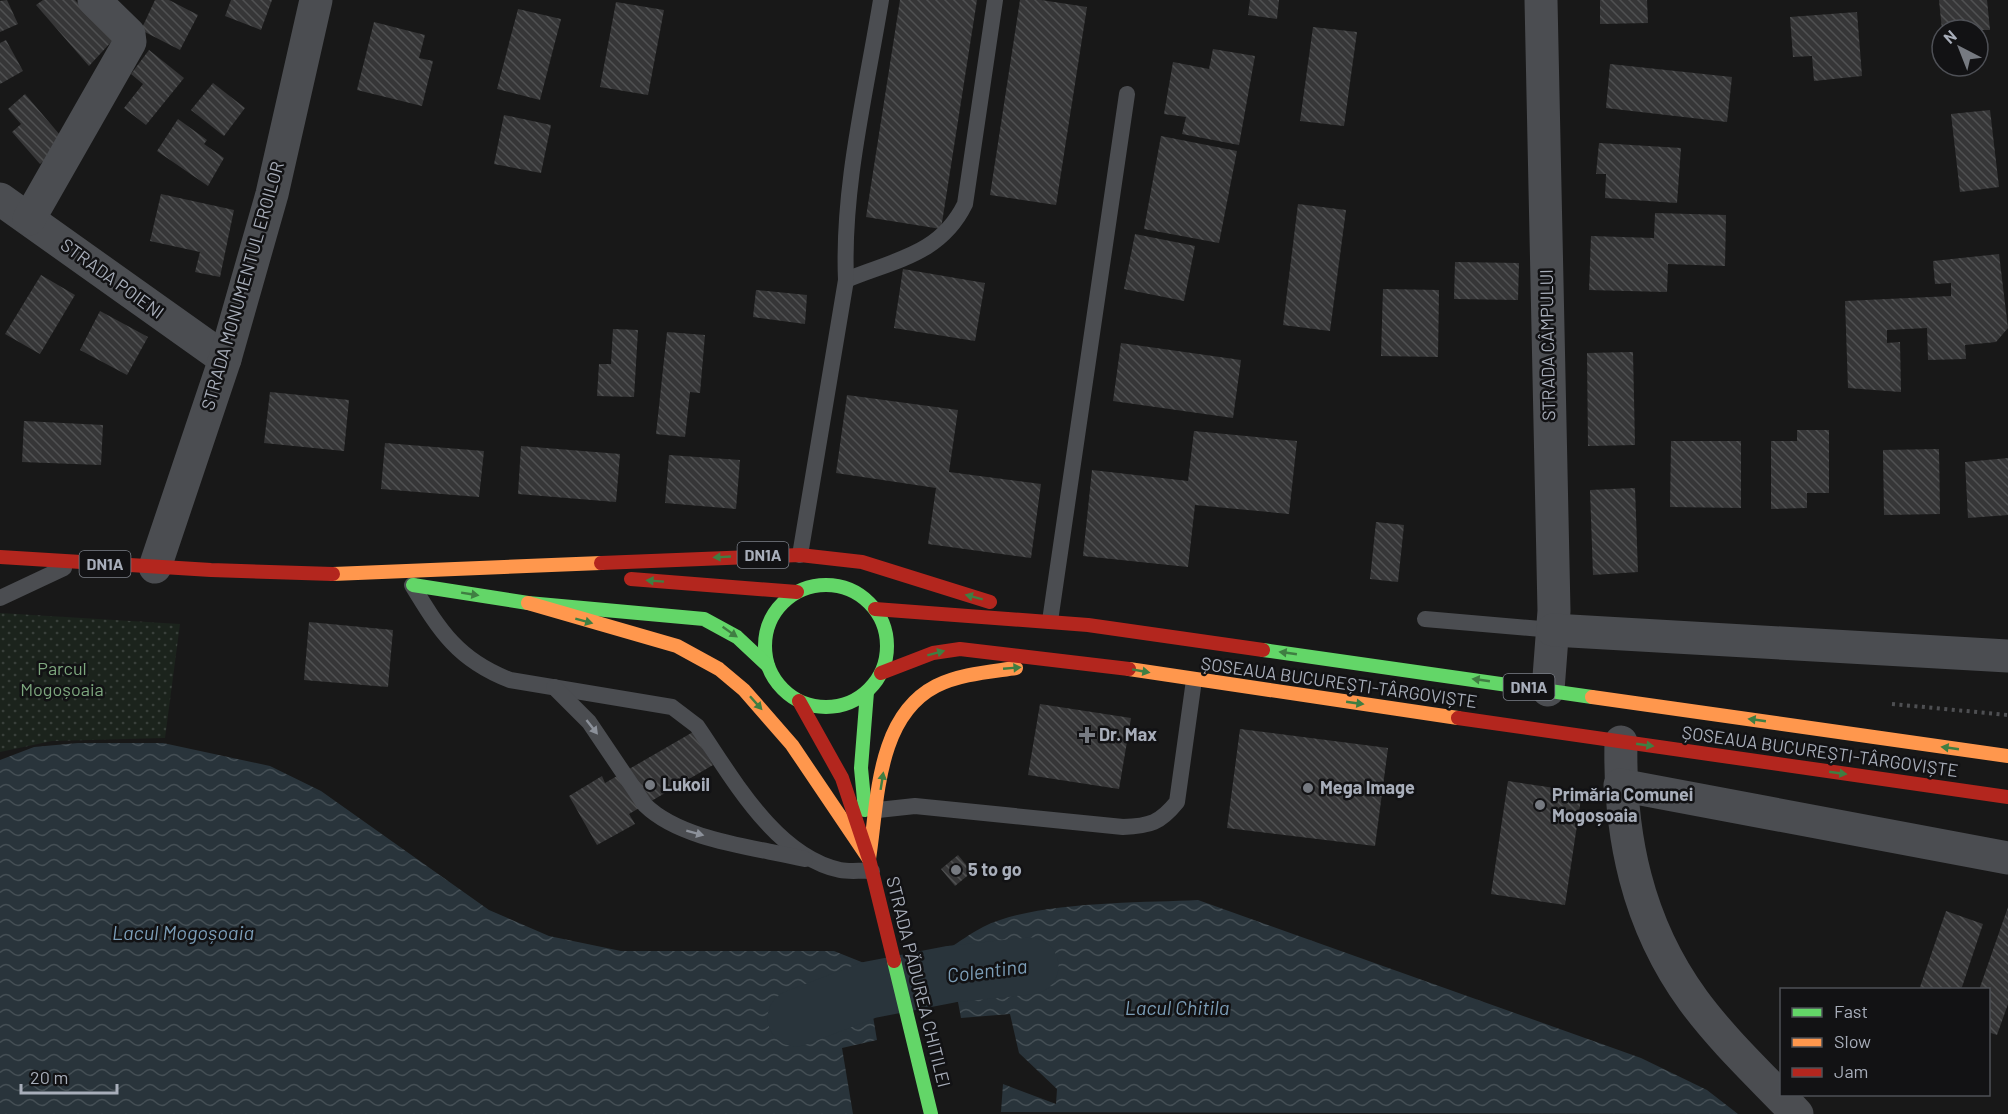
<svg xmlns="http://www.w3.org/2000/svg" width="2008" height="1114" viewBox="0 0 2008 1114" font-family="Barlow,sans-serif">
	<defs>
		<pattern id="park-dots" width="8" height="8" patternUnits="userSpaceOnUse" patternTransform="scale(1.5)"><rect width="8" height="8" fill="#1b231c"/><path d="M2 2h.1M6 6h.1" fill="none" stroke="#39403b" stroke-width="1.8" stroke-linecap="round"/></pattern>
		<pattern id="water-waves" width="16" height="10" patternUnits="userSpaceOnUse" patternTransform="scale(1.5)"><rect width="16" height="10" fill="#29343b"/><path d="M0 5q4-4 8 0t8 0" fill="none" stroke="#454f55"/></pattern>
		<pattern id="building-back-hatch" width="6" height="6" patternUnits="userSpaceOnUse" patternTransform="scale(1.5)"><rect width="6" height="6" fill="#363637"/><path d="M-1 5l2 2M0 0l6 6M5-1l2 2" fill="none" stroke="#505152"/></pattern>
	</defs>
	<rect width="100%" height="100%" fill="#181818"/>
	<path fill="url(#park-dots)" d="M0,613L180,624L165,738L52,741L0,752Z"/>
	<g fill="url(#water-waves)">
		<path d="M78,743H163L270,766L321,791L489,910L549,936L621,951H834L864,963L877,1040L842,1048L853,1114H0V760L34,747Z"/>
		<path d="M1198,900L1641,1058L1707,1090L1738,1114L1001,1112L1003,1084L1056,1104L1057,1089L1019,1053L1010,1014L961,1018L948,949C959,942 971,933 983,927C1034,901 1139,903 1198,900Z"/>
	</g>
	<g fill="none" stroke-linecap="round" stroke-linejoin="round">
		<path stroke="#29343b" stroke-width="57" d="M796,1018L869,990L952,974L1030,966"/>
	</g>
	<g fill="url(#building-back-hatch)">
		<path d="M7,0L18,24L0,32V1Z"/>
		<path d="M43,0H75L113,40L89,66L36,5Z"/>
		<path d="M155,0H169L198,15L180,50L141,30Z"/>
		<path d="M231,0H272L261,30L225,16Z"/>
		<path d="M900,0H977L941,229L866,217Z"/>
		<path d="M1020,0H1041L1087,7L1056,205L990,195Z"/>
		<path d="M1250,0H1279L1277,19L1248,15Z"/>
		<path d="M1600,0H1647L1648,23L1600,24Z"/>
		<path d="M1939,0H1987L1990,30H1942Z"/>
		<path d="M616,2L664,10L648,95L600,87Z"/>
		<path d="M518,9L561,19L540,100L497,89Z"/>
		<path d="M1857,12L1862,76L1814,81L1812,56L1793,57L1790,17Z"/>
		<path d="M374,22L425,35L419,58L433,61L422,106L357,90Z"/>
		<path d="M1313,27L1357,32L1344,126L1300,121Z"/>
		<path d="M6,40L23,71L0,84V43Z"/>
		<path d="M1213,49L1255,56L1239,145L1182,134L1186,117L1164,114L1173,62L1209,69Z"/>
		<path d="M149,50L184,78L146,125L124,108L143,84L131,74Z"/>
		<path d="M1610,64L1732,77L1727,122L1606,108Z"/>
		<path d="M213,83L245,108L224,136L191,110Z"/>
		<path d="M25,94L66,142L40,164L12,132L21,124L8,109Z"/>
		<path d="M1990,110L1999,187L1960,192L1951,114Z"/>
		<path d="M504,115L551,125L541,173L494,164Z"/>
		<path d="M178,119L207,140L204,144L224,158L208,186L157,151Z"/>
		<path d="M1161,136L1237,151L1219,243L1144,229Z"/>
		<path d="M1599,143L1681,148L1677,203L1605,198L1606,174H1596Z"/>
		<path d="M161,194L234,210L220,277L195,272L200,252L150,241Z"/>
		<path d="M1298,204L1346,210L1330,331L1283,325Z"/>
		<path d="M1655,213L1726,215L1725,266L1668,264L1667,292L1589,290L1591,236L1654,238Z"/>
		<path d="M1135,234L1195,246L1184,301L1124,289Z"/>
		<path d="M1999,254L2008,328L1996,342L1965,345L1966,359L1928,360L1927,328L1887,330V343L1900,342L1901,392L1848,388L1845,301L1951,296V283L1935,284L1933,261Z"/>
		<path d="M1455,262L1519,263L1518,300L1454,299Z"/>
		<path d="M903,269L985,283L975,341L894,328Z"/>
		<path d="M41,275L75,295L40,354L5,334Z"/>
		<path d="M1383,289L1439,290L1438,357L1381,356Z"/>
		<path d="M756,290L807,295L805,324L753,317Z"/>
		<path d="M100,311L148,337L127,375L80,350Z"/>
		<path d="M613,329L638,330L634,397L597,396L599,364H611Z"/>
		<path d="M667,332L705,335L700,393L690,392L685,437L656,434Z"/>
		<path d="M1121,343L1241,360L1233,418L1113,401Z"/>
		<path d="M1633,352L1635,445L1588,446L1587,353Z"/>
		<path d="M270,392L349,400L344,451L264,443Z"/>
		<path d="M847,395L958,410L949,472L1041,484L1031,558L928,544L936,488L836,473Z"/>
		<path d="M24,421L103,425L101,465L22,462Z"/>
		<path d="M1797,430H1829V493H1807V508L1771,509V441H1797Z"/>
		<path d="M1194,431L1297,441L1289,514L1195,505L1188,567L1083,556L1092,470L1188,481Z"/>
		<path d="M1671,441H1741V508L1670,507Z"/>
		<path d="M385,443L484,451L479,497L381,489Z"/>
		<path d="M521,446L620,454L616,502L518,494Z"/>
		<path d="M1939,449L1940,514L1884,515L1883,450Z"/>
		<path d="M669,455L740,460L736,509L665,503Z"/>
		<path d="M2008,458V515L1968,518L1965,462Z"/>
		<path d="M1635,488L1638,572L1593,575L1590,490Z"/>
		<path d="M1376,522L1404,525L1398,582L1370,579Z"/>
		<path d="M309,622L393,630L388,687L304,680Z"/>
		<path d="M1040,704L1131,718L1119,789L1028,775Z"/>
		<path d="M1240,729L1388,748L1375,846L1227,828Z"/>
		<path d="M693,732L713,765L629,814L635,824L597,845L569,796L602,776L605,783Z"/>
		<path d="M1508,781L1582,792L1565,905L1491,894Z"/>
		<path d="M958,855L972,872L955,886L941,869Z"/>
		<path d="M2008,907V1004L1997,1035L1988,1032V990H1979Z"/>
		<path d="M1946,911L1983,924L1961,990H1919Z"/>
	</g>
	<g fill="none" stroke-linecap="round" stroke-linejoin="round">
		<path stroke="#4e4f52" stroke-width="4" stroke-dasharray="3 4.5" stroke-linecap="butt" d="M1892,704L2008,715"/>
		<g stroke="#4b4d51" stroke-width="16">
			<path d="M846,280C894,260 940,255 965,204L995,0"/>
			<path d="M800,555L846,280C842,187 866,92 881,0"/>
			<path d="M412,585C440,631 458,660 510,680L672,707L697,726C732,777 775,856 840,870C850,872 862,870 872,871"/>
			<path d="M0,598L64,568"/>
			<path d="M1425,619L1553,630"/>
			<path d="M1050,621L1127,94"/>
			<path d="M554,687L589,722L645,805C682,841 755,847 805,859"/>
			<path d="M878,810L915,806L1123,827C1150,826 1160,823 1177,802L1194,680"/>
		</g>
		<g stroke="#4b4d51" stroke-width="33">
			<path d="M1541,0L1554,611L1548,690"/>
			<path d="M0,199L225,359"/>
			<path d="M29,219L130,42L129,34L94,0"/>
			<path d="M155,567L225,359L272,194L316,0"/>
			<path d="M1553,630L2008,656"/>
			<path d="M1621,742C1619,835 1637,923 1693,1000C1723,1041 1762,1077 1797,1114"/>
			<path d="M1620,785L2008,858"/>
		</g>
		<g stroke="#63d668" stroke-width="14">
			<circle cx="826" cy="646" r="61"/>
			<path d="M413,585L528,603L704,619L737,637L768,666"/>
			<path d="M1263,650L1592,697"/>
			<path d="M865,810L861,768L867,692"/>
			<path d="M894,961L931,1114"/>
		</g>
		<g stroke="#ff974d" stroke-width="14">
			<path d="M333,574L601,563"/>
			<path d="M528,603L677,646L719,669L744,690L792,745L869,859"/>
			<path d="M1129,669L1458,718"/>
			<path d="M1592,697L2008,756"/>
			<path d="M869,859C878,802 876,717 936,686C960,674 989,672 1016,668"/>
		</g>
		<g stroke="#b3261e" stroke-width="14">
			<path d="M0,557L211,570L333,574"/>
			<path d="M601,563L800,555L862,562L990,602"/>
			<path d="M631,579L797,592"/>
			<path d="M875,609L1088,625L1263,650"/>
			<path d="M881,673L933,653L960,649L1129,669"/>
			<path d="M799,701L842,778L869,859L894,961"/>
			<path d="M1458,718L2008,797"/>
		</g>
	</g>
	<defs><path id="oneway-solid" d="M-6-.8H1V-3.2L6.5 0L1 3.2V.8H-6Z" transform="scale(1.5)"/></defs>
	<g fill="#3f7e42">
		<use href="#oneway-solid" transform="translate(722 557) rotate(177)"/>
		<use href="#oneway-solid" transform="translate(655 581) rotate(-176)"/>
		<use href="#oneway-solid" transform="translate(470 594) rotate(9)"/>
		<use href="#oneway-solid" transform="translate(974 597) rotate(-165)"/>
		<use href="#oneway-solid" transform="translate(584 621) rotate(15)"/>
		<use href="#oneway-solid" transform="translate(730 632) rotate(35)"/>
		<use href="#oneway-solid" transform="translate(936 653) rotate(-15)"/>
		<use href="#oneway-solid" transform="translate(1288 653) rotate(-172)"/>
		<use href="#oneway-solid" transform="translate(1012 668) rotate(-5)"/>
		<use href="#oneway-solid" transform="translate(1141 671) rotate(10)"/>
		<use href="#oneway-solid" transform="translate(1481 680) rotate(-172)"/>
		<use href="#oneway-solid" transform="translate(756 703) rotate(48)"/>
		<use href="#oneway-solid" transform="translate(1355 703) rotate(8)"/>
		<use href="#oneway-solid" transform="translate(1757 720) rotate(-172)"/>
		<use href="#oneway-solid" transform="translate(1645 745) rotate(8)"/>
		<use href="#oneway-solid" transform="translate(1950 748) rotate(-172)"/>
		<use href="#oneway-solid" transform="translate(1838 773) rotate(8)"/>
		<use href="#oneway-solid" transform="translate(882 781) rotate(-81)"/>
	</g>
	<g fill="#8c919a">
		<use href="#oneway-solid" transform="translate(592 727) rotate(52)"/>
		<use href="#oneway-solid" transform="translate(695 833) rotate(15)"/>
	</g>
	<g fill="#767a81" stroke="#121214" stroke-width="2">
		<path d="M1084 726h6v6h6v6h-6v6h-6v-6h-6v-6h6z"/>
		<circle cx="650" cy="785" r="6"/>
		<circle cx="1308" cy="788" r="6"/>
		<circle cx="1540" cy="805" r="6"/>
		<circle cx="956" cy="870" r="6"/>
	</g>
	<g text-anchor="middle" stroke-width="5" stroke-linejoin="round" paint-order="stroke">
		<g fill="#121214" stroke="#7b7f88" stroke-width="1.5">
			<rect x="737.5" y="542" width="51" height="26" rx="4.5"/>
			<rect x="79.5" y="551" width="51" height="26" rx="4.5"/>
			<rect x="1503.5" y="674" width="51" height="26" rx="4.5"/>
		</g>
		<g font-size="16" font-weight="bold" fill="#a8aeba">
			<text x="763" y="561">DN1A</text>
			<text x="105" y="570">DN1A</text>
			<text x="1529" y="693">DN1A</text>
		</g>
		<g font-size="18" fill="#a8aeba" stroke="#121214">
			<text transform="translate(112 279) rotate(36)" y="6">STRADA POIENI</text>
			<text transform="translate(243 286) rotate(-74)" y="6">STRADA MONUMENTUL EROILOR</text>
			<text transform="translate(1548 345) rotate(-91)" y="6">STRADA CÂMPULUI</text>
			<text transform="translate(1339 683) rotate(8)" y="6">ȘOSEAUA BUCUREȘTI-TÂRGOVIȘTE</text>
			<text transform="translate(1820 752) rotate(8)" y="6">ȘOSEAUA BUCUREȘTI-TÂRGOVIȘTE</text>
			<text transform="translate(918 982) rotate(76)" y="6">STRADA PĂDUREA CHITILEI</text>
		</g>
		<g font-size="18" fill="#7da77e" stroke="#121214">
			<text x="62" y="675">Parcul<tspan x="62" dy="21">Mogoșoaia</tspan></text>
		</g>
		<g font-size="18" font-weight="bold" fill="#a8aeba" stroke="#121214" text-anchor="start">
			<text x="1099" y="741">Dr. Max</text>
			<text x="662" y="791">Lukoil</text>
			<text x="1320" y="794">Mega Image</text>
			<text x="1552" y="801">Primăria Comunei<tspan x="1552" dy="21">Mogoșoaia</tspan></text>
			<text x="968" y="876">5 to go</text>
		</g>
		<g font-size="20" font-style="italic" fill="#7c9eb8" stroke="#121214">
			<text x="183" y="940">Lacul Mogoșoaia</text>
			<text transform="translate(987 971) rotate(-7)" y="7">Colentina</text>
			<text x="1177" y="1015">Lacul Chitila</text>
		</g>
	</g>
	<rect x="1780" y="988" width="210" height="108" fill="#121214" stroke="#4e5056" stroke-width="1.5"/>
	<rect x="1792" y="1008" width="30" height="9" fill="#63d668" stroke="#4e5056" stroke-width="1.5"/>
	<text x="1834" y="1018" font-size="18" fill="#a8aeba">Fast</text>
	<rect x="1792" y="1038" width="30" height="9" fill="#ff974d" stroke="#4e5056" stroke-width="1.5"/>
	<text x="1834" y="1048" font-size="18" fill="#a8aeba">Slow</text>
	<rect x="1792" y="1068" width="30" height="9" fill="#b3261e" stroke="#4e5056" stroke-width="1.5"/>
	<text x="1834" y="1078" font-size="18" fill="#a8aeba">Jam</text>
	<g transform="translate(1960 48) rotate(318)"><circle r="28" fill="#121214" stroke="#4e5056" stroke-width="1.5"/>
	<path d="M0-4.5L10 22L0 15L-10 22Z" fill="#767a81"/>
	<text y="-9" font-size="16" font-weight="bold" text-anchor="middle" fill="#a8aeba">N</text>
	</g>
	<path d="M21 1084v9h96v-9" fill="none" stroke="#a8aeba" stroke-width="3"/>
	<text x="30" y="1084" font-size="18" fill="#a8aeba" stroke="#121214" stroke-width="4.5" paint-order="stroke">20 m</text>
</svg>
